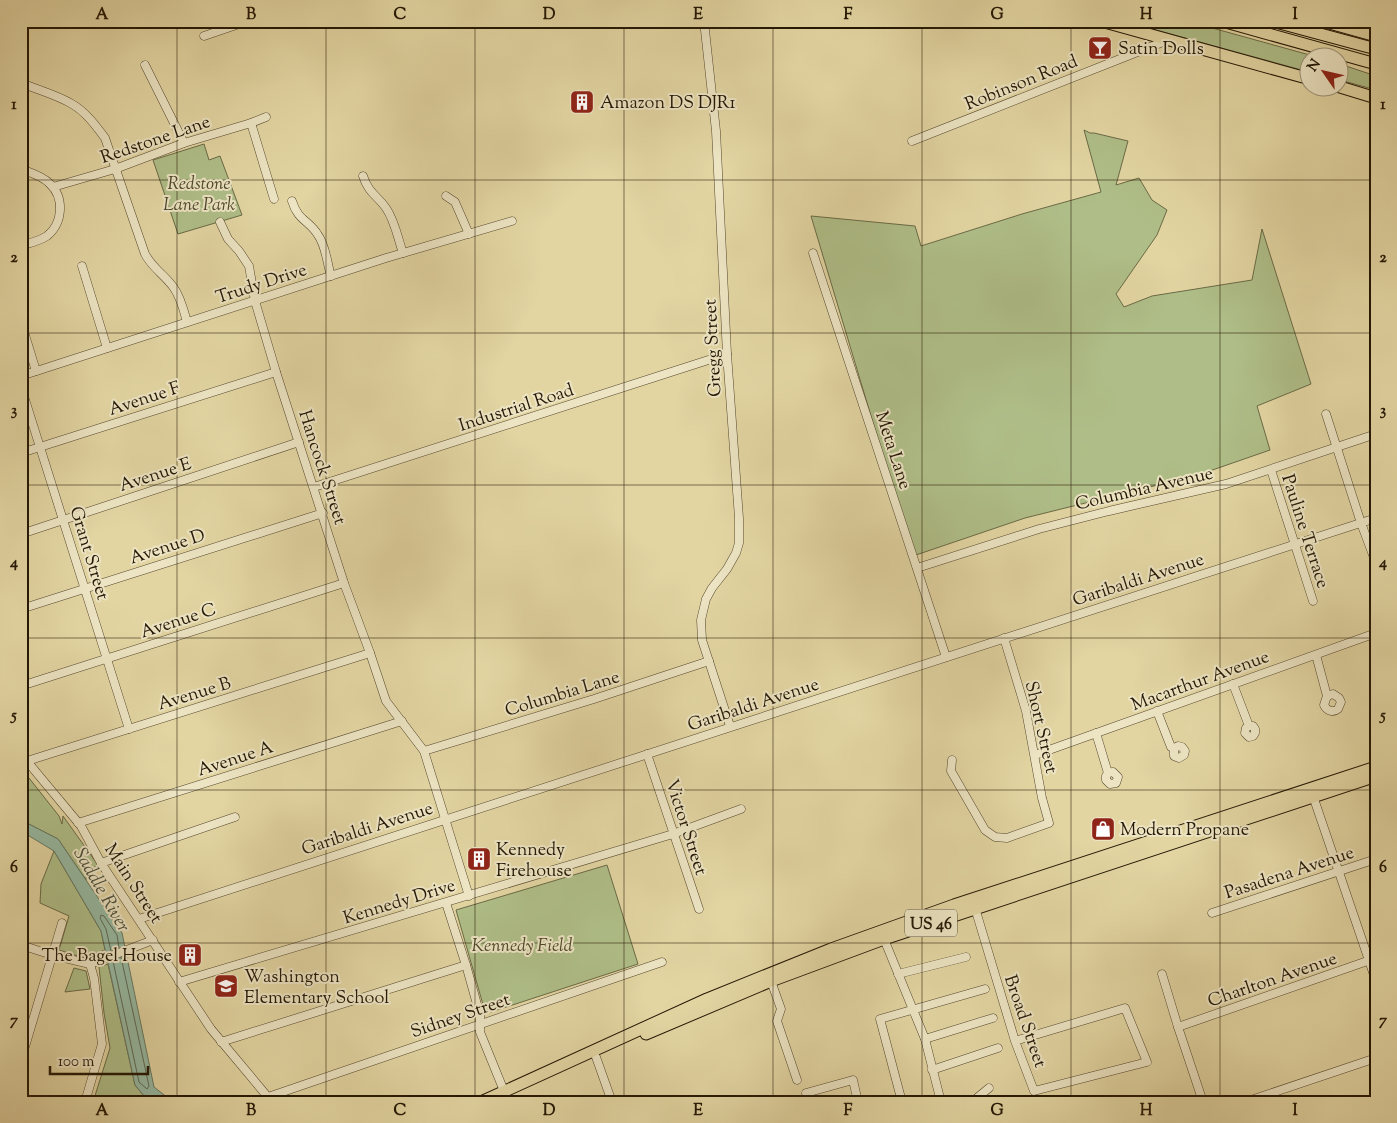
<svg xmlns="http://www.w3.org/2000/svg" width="1397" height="1123" viewBox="0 0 1397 1123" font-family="'Sorts Mill Goudy',serif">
	<rect width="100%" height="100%" fill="#e2d5a2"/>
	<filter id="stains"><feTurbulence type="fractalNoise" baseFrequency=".004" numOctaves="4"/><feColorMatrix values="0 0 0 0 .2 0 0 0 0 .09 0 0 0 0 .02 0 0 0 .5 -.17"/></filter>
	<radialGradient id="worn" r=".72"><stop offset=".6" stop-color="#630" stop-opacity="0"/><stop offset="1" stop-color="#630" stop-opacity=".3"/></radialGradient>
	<g fill="#afbe88" stroke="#6a6a46">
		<path d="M1123,21H1187L1317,57L1310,58L1309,72Z"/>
		<path d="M1340,64L1376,76V90L1340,80Z"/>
		<path d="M1084,130L1090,133H1094L1128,141L1116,185L1139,178L1152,200L1167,210L1157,235L1116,294L1124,307L1152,296L1252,280L1262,229L1311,384L1257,406L1270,450L1198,475L1025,518L913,556L811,216L915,226L921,246L1022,214L1101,192Z"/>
		<path d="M204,144L209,160L220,156L242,215L178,234L153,160Z"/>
		<path d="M29,778L59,816L62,824L63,816L98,865L86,872V880L58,839L21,820V780Z"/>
		<path d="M54,851L101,931L105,950L84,958L59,950L69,916L40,903L41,884Z"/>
		<path d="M607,865L638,964L491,1012L484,1008L456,910Z"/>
		<path d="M108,964L135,1085L149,1102H93L110,1048L104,1013L99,967Z"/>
		<path d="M74,968L86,971L90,989L65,992Z"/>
	</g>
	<path fill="#96b9a1" stroke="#687863" d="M21,820L58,839L122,933L154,1087L173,1102H149L135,1085L101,931L54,851L21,831Z"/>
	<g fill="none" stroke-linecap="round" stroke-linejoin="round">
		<g stroke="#5d6853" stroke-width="1">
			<path d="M111,951L106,929L100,918L101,915L104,916L117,935L119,948"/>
			<path d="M113,961L139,1082L147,1089L149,1086L121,957"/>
		</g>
		<defs>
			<g id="minor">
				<path d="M704,21L716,131L727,354L739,518V543L736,553L727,569L712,588L706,599L701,620L702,640L730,726"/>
				<path d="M204,36L248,21"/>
				<path d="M145,65L184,143"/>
				<path d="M21,83C38,90 57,95 72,104C86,112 96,126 105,138L145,254C153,269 165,275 174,288C181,298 184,311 187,322"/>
				<path d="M251,123L274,199"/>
				<path d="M912,141L1168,40"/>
				<path d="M21,169C31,173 42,176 49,183C65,197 63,223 47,236C39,241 30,243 21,246"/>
				<path d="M363,176C369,194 377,195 386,208C395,221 398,239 403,253"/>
				<path d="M53,187L115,169L184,143L251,123L266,117"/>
				<path d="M446,196L455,202L469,234"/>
				<path d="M292,201C298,221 309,220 318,235C326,246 327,263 331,276"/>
				<path d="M220,222L228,239L239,251L249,266L255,301L276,372L344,583L370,653L386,701L424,751L469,896"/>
				<path d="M813,253L946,657"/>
				<path d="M82,266L107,348"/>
				<path d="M21,322L36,371"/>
				<path d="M21,376L386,258L512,221"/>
				<path d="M21,387L129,729"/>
				<path d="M1326,414L1361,523L1376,563"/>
				<path d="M21,453L276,372"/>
				<path d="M1271,470L1313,601"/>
				<path d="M314,487L727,354"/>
				<path d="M21,534L299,442"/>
				<path d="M917,568L1039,529L1109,511L1226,484L1376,434"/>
				<path d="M21,609L323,513"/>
				<path d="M1316,655L1327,696L1324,705C1327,711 1333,713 1338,709L1341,702L1339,698L1333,694L1327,696"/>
				<path d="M1233,684L1249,726H1253L1255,729V733L1253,736L1249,737L1245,733L1246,728L1249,726"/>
				<path d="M21,686L344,583"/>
				<path d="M1157,711L1171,747L1174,748V756L1179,758L1184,755L1185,751L1182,747L1178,746L1174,748"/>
				<path d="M1096,733L1108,773L1106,776V780L1110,784L1116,783L1118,777L1113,772L1108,773"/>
				<path d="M424,751L594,699L709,661"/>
				<path d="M21,754L81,826L101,863L211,1029L272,1102"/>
				<path d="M647,754L699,909"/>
				<path d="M1035,755L1376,633"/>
				<path d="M952,760L951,771L985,830L995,837L1007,838L1049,823L1042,798L1026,711L1004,638"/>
				<path d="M27,761L370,653"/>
				<path d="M1313,796L1376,981"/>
				<path d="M78,823L402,721"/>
				<path d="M21,840L22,838"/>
				<path d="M101,863L235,817"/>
				<path d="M446,903L466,965L480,1015V1032L504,1091"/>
				<path d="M975,908L1015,1041L1034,1091L1147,1062L1125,1008L1015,1041"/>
				<path d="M1212,913L1376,859"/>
				<path d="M139,919L1376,518"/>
				<path d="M884,939L925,1039L941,1102"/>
				<path d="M21,945L52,955L90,964L153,940"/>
				<path d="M898,974L966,957"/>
				<path d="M1162,974L1178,1027L1203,1102"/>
				<path d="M771,981L781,1009L777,1021L797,1080"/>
				<path d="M179,982L673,834L741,809"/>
				<path d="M1178,1027L1376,958"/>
				<path d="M925,1039L993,1018"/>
				<path d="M221,1042L466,965"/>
				<path d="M596,1057L612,1102"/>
				<path d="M21,1060L62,923"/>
				<path d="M932,1070L998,1048"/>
				<path d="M268,1097L662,962"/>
				<path d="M504,1099L505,1102"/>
				<path d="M85,1102L102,1044L94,978L90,964"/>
				<path d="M809,1102L806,1093L853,1080L858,1102"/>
				<path d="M902,1102L880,1019L985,989"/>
				<path d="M972,1102L989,1088"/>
				<path d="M1245,1102L1376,1058"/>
			</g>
			<g id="highway">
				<path d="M1101,21L1310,79"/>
				<path d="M1222,21L1376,64"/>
				<path d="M1272,21L1376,49"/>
				<path d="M1322,21L1376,36"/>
				<path d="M1340,87L1376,98"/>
				<path d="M646,1034L771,981L884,939L1376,776"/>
				<path d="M481,1102L707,999L831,949L954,905L1376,767"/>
			</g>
		</defs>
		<use href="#minor" stroke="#54462c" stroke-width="9"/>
		<use href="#highway" stroke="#241705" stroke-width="13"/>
		<use href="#minor" stroke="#ece4c3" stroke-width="8"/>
		<use href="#highway" stroke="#e2d5a2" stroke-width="11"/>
	</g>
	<path fill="none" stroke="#241705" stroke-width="1" stroke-opacity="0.55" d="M177,21V1102M326,21V1102M475,21V1102M624,21V1102M773,21V1102M922,21V1102M1071,21V1102M1220,21V1102M21,180H1376M21,333H1376M21,485H1376M21,638H1376M21,790H1376M21,943H1376"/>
	<defs>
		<symbol id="bar-square" viewBox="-11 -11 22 22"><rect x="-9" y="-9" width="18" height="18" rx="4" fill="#8f2418" stroke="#ece4c3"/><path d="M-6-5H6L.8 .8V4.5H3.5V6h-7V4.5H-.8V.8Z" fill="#fff"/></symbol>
		<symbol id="building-square" viewBox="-11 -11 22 22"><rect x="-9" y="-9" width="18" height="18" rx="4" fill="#8f2418" stroke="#ece4c3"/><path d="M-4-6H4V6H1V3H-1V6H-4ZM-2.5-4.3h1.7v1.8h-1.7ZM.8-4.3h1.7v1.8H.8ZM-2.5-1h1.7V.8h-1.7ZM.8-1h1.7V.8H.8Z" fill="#fff"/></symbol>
		<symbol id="shop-square" viewBox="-11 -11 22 22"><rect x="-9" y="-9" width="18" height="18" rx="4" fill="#8f2418" stroke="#ece4c3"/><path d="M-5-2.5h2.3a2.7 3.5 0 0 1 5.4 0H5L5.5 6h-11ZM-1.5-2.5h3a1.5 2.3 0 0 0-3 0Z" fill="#fff"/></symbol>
		<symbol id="school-square" viewBox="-11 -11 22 22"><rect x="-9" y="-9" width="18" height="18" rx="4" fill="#8f2418" stroke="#ece4c3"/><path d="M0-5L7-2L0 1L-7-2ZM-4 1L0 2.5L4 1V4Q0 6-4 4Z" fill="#fff"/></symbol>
	</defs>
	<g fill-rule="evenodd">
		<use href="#bar-square" x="1086" y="34" width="28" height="28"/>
		<use href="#building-square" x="568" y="88" width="28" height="28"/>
		<use href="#shop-square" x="1089" y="815" width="28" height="28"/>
		<use href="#building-square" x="465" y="845" width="28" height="28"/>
		<use href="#building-square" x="176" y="941" width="28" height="28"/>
		<use href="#school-square" x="212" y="972" width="28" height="28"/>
	</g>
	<g text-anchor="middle" stroke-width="4" stroke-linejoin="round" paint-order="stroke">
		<rect fill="#ece4c3" stroke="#60543e" stroke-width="1" x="905" y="909.5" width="52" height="27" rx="4"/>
		<g font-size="16" font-weight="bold" fill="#241705">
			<text x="931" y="929">US 46</text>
		</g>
		<g font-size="18" fill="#241705" stroke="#ece4c3" text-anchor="start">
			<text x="1118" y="54">Satin Dolls</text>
			<text x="600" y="108">Amazon DS DJR1</text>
			<text x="1120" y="835">Modern Propane</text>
			<text x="496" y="855">Kennedy<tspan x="496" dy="21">Firehouse</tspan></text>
			<text x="172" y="961" text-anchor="end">The Bagel House</text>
			<text x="244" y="982">Washington<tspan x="244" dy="21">Elementary School</tspan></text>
		</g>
		<g font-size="18" fill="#241705" stroke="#ece4c3">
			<text transform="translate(1021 82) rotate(-22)" y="6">Robinson Road</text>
			<text transform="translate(155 139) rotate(-19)" y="6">Redstone Lane</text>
			<text transform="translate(261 283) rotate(-18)" y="6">Trudy Drive</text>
			<text transform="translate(712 348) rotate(-93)" y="6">Gregg Street</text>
			<text transform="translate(144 398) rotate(-18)" y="6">Avenue F</text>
			<text transform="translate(516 407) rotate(-18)" y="6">Industrial Road</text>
			<text transform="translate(894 450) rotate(72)" y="6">Meta Lane</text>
			<text transform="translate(323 467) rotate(72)" y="6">Hancock Street</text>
			<text transform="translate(155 474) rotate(-18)" y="6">Avenue E</text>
			<text transform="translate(1144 488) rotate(-13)" y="6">Columbia Avenue</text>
			<text transform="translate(1306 531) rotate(72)" y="6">Pauline Terrace</text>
			<text transform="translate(167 546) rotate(-18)" y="6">Avenue D</text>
			<text transform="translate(90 553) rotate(73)" y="6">Grant Street</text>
			<text transform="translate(1138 579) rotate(-18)" y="6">Garibaldi Avenue</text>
			<text transform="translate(178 620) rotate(-18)" y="6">Avenue C</text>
			<text transform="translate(1200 680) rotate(-20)" y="6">Macarthur Avenue</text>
			<text transform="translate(194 693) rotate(-17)" y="6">Avenue B</text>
			<text transform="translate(562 693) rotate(-17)" y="6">Columbia Lane</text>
			<text transform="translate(753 704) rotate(-18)" y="6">Garibaldi Avenue</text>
			<text transform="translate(1042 727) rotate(77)" y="6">Short Street</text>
			<text transform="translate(235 758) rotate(-18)" y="6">Avenue A</text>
			<text transform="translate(687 827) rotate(72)" y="6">Victor Street</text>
			<text transform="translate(367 828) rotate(-18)" y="6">Garibaldi Avenue</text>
			<text transform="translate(1289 872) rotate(-18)" y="6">Pasadena Avenue</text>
			<text transform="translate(134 883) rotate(57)" y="6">Main Street</text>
			<text transform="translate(399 901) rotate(-17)" y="6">Kennedy Drive</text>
			<text transform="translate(1272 979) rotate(-19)" y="6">Charlton Avenue</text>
			<text transform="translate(460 1015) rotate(-19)" y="6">Sidney Street</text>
			<text transform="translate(1026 1021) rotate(71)" y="6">Broad Street</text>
		</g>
		<g font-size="18" font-style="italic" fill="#4e492c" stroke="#ece4c3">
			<text x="199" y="189">Redstone<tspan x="199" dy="21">Lane Park</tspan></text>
			<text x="522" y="951">Kennedy Field</text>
		</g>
		<g font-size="19" font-style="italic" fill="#4c503c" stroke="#ece4c3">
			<text transform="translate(103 889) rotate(60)" y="7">Saddle River</text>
		</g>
	</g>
	<rect width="1397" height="1123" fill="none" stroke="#e2d5a2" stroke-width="55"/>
	<g transform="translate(1324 72) rotate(304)"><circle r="24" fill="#ece4c3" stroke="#9c9277"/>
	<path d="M0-4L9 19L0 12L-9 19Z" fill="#8f2418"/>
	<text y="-8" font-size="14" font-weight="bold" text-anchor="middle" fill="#241705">N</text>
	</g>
	<path d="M50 1066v8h98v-8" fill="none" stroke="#241705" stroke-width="2.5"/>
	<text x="58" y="1066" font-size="15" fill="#241705" stroke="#ece4c3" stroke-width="4" paint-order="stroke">100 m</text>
	<rect x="28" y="28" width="1342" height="1068" fill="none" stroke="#241705" stroke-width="2"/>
	<g font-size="16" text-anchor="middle" font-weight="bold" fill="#241705">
		<text x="102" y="19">A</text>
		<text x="251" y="19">B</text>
		<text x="400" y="19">C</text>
		<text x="549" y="19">D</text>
		<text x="698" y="19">E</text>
		<text x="848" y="19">F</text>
		<text x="997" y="19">G</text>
		<text x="1146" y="19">H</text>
		<text x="1295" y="19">I</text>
		<text x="14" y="109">1</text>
		<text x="1383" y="109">1</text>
		<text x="14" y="262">2</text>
		<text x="1383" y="262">2</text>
		<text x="14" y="415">3</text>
		<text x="1383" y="415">3</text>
		<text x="14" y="567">4</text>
		<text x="1383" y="567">4</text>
		<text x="14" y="720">5</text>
		<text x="1383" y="720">5</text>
		<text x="14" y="872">6</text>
		<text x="1383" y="872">6</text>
		<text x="14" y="1025">7</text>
		<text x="1383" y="1025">7</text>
		<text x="102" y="1115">A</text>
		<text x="251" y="1115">B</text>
		<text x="400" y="1115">C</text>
		<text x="549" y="1115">D</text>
		<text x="698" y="1115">E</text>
		<text x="848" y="1115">F</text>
		<text x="997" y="1115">G</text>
		<text x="1146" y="1115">H</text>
		<text x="1295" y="1115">I</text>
	</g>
	<rect width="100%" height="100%" filter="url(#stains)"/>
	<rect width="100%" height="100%" fill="url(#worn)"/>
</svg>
